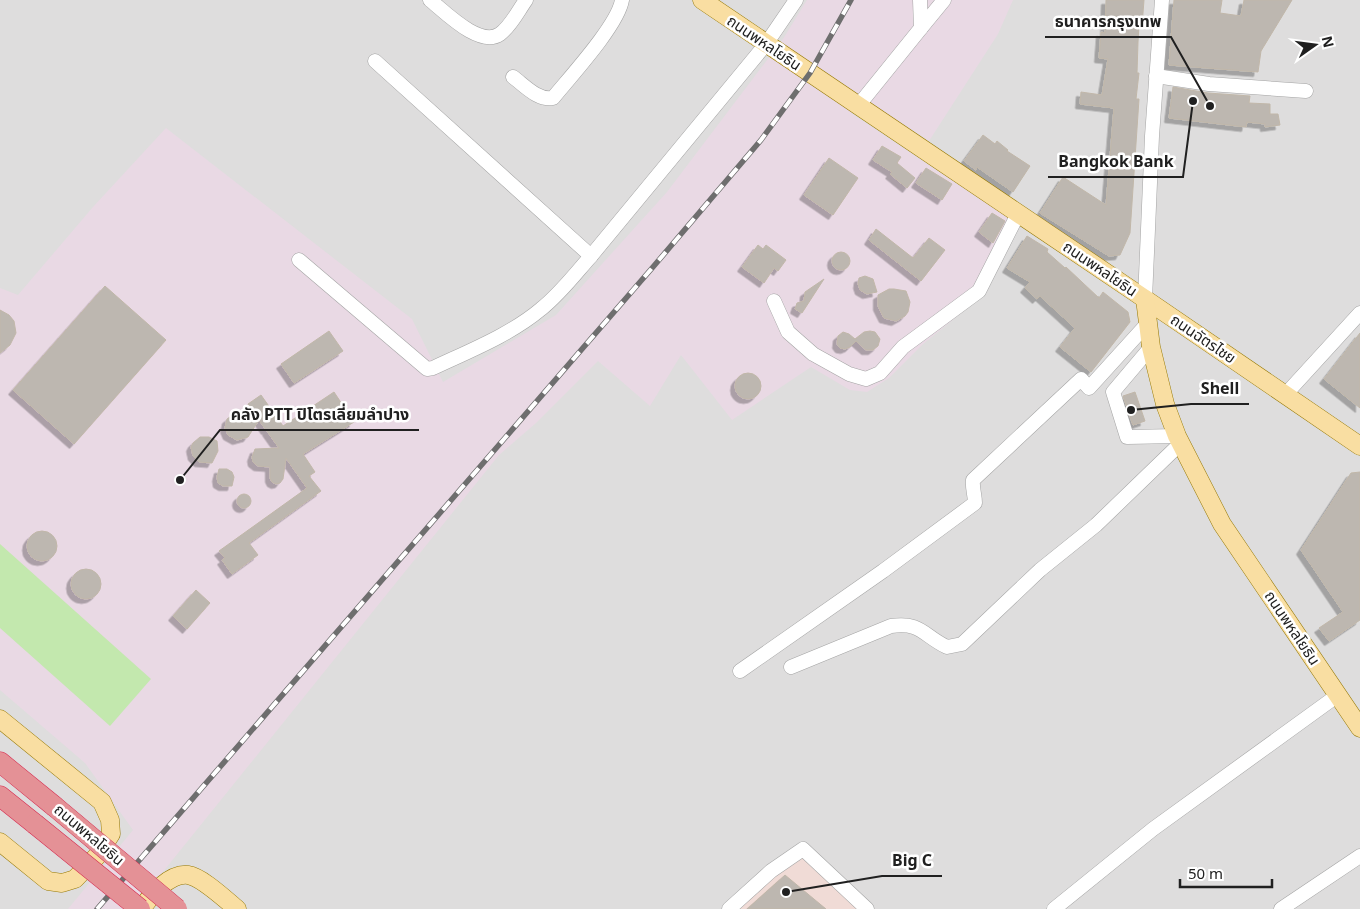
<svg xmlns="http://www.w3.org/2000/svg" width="1360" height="909" viewBox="0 0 1360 909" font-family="'Noto Sans','Noto Sans Thai',sans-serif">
	<defs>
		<filter id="shadow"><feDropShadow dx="-4.5" dy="4.5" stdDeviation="0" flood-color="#0004"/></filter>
	</defs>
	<rect width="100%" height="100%" fill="#f0eee6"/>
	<rect fill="#dedddd" x="0" y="0" width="1360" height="909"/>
	<path fill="#f0dbd6" d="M803,849L867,909H729Z"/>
	<path fill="#e9d9e4" d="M807,0H1013L998,34L929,141L867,101L851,113L1019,225L986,293L923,344L889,378L867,392L850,390L811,367L732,420L681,355L650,406L598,361L536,423L499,455L133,909H68L133,830L85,763L0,690V288L18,295L93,207L166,128L412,319L443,382L556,315L667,192L783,39Z"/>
	<path fill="#c3e8ae" d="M0,544L151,679L110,726L0,628Z"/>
	<g fill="#bdb7b0" stroke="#c1b7a9" filter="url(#shadow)">
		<path d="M1106,0H1144L1142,26L1139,25L1138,42L1137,73H1139L1136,99H1139L1130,233L1120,255L1109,256L1040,213L1063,177L1106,205L1114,108L1080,104L1081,92L1102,95L1108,59L1099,58L1101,32L1105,33Z"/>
		<path d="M1174,0H1222L1220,13L1241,16L1244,0H1292L1261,51L1258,72L1169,65Z"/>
		<path d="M1173,87L1208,93L1250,96L1249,103L1270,104V114H1278L1280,125L1265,127V124L1247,122L1246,127L1169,118Z"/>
		<path d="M983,135L995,144L997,141L1008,150L1007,151L1030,166L1013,192L977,167L976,170L964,161Z"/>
		<path d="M882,146L901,157L897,163L915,178L907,188L890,174L892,172L873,160Z"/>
		<path d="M829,158L858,178L833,215L804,195Z"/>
		<path d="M926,168L952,184L942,200L916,183Z"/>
		<path d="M992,213L1005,221L993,243L979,232Z"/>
		<path d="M876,229L913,258L929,238L945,250L921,281L869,240Z"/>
		<path d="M1027,236L1048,249L1047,252L1065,268L1066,267L1099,298L1103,292L1128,312L1130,322L1091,372L1060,347L1075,328L1040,296L1037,299L1025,288L1030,282L1007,268Z"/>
		<path d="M758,245L763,249L766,245L786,260L778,271L774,268L764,283L742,267Z"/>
		<circle cx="841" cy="261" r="9"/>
		<path d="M865,276L873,279L877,292L867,294L860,290L858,284L859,278Z"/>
		<path d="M824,279L802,313L795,309L797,303L804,301L805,292Z"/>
		<path d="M105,286L166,340L74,444L13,390Z"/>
		<path d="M889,289H894L906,291L910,302L908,312L905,316L896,321L884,318L878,306V295Z"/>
		<path d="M0,310L9,315L14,321L16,333L10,345L0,353Z"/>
		<path d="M329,331L343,351L294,383L281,364Z"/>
		<path d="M870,331L875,332L880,339L878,346L873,350H866L856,341L850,347L845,349L840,348L837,344L838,336L843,332L849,334L855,339L864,332Z"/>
		<path d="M1360,333V408L1324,379Z"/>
		<circle cx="748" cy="386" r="13"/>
		<path d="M334,392L354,422L303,454L315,472L309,476L321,491L249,543L258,555L232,574L222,560L225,558L219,551L307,488L286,458L283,479L280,483L276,484L272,482L270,478V467L258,466L253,462L252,457L255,449L279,448L267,431L268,429L266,430L259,420L248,437L237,440L228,435L225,428L227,419L234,414L252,410L248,404L261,395L283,426Z"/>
		<path d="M1135,392L1145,421L1133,425L1123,396Z"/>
		<path d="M200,437H209L217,441L218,451L212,463L199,462L193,456L191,447L193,443Z"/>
		<path d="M219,469H227L232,472L234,477L232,486H223L218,483L217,477Z"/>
		<path d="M1360,472V620L1329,641L1319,628L1343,612L1301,550L1351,473Z"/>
		<circle cx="244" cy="501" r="7"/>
		<circle cx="42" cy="546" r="15"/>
		<circle cx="86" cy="584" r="15"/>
		<path d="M196,590L210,603L187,629L173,616Z"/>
		<path d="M785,875L826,909H747Z"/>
	</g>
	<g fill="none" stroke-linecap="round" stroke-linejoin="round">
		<defs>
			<g id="minor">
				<path d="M430,0C445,12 480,48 500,34C511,26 518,11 526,0"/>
				<path d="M921,28L944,0"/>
				<path d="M375,61L591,256"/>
				<path d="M1156,76L1209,84L1306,91"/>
				<path d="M513,77C524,85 538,101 553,98C570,77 618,25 622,0"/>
				<path d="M858,106L921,28L920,0"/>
				<path d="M299,260L427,369L433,368C469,351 510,335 541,309C560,294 575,274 591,256L766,44L796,0"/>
				<path d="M1145,299L1152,136L1162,0"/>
				<path d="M774,301L788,332L813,354L849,374L866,379L880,373L903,347L979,291L1018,214"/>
				<path d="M1151,347L1113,392L1127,437L1177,436"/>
				<path d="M1285,395L1360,313"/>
				<path d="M791,667L891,626C922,622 922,635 947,647L962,644L1040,570L1096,525L1181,443"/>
				<path d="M740,671L883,571L975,503C975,495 972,488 973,480L1081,379L1089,388L1148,323"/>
				<path d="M729,909L771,871L803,849L867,909"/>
				<path d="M1054,909L1153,829L1338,695"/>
				<path d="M1281,909L1360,856"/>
			</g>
			<g id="major">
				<path d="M702,0L1145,299L1360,446"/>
				<path d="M1145,299L1151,347L1165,404L1177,436L1222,524L1360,728"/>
				<path d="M0,719L102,802L110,820L111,834L97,856L75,879L62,883L48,881L0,842"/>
				<path d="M142,909C150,895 170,873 188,875C202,877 226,900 237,909"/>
			</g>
			<g id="highway">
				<path d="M0,762L54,806"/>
				<path d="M0,796L35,824"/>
			</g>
		</defs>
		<use href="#minor" stroke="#a4a4a4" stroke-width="15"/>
		<use href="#major" stroke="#967905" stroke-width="19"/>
		<use href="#highway" stroke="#d62c50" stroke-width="21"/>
		<use href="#minor" stroke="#fff" stroke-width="14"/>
		<use href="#major" stroke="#f9dea2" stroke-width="18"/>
		<use href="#highway" stroke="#e49196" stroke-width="20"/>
		<defs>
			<path id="rail" d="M97,909L653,267L761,140L810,73L851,0"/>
		</defs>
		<use href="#rail" stroke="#6e6e6e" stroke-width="5.5"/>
		<use href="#rail" stroke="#fff" stroke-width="4" stroke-dasharray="11" stroke-linecap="butt"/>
		<defs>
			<g id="highway-bridge">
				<path d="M54,806L177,909"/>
				<path d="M35,824L140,909"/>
			</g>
		</defs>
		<use href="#highway-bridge" stroke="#d62c50" stroke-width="21" stroke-linecap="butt"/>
		<use href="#highway-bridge" stroke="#e49196" stroke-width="20"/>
	</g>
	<g text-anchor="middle" stroke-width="5" stroke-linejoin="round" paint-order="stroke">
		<g font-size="15" fill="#202020" stroke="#fff">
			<text transform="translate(764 43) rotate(34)" y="5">ถนนพหลโยธิน</text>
			<text transform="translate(1100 269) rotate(34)" y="5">ถนนพหลโยธิน</text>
			<text transform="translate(1203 339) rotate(34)" y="5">ถนนฉัตรไชย</text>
			<text transform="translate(1292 628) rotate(56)" y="5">ถนนพหลโยธิน</text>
			<text transform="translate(89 835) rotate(40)" y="5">ถนนพหลโยธิน</text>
		</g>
	</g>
	<path fill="none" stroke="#202020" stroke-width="2" d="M1210 106L1171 37H1045M1193 101L1183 177H1048M1131 410L1191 404H1249M180 480L220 430H419M786 892L882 876H942"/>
	<g fill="#202020" stroke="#fff" stroke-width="2">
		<circle cx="1210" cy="106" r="5"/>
		<circle cx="1193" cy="101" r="5"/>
		<circle cx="1131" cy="410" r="5"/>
		<circle cx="180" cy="480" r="5"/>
		<circle cx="786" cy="892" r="5"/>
	</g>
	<g font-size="16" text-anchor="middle" font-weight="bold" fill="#202020" stroke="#fff" stroke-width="5" stroke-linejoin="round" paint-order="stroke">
		<text x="1108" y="27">ธนาคารกรุงเทพ</text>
		<text x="1116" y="167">Bangkok Bank</text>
		<text x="1220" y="394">Shell</text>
		<text x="320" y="420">คลัง PTT ปิโตรเลี่ยมลำปาง</text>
		<text x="912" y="866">Big C</text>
	</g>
	<g transform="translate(1315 45) rotate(76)" stroke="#ffffff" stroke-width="4" paint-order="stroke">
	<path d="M0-4L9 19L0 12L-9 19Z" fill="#202020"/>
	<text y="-8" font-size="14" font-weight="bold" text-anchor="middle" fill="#202020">N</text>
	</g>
	<path d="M1180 879v8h92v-8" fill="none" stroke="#202020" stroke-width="2.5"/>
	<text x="1188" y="879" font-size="15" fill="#202020" stroke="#ffffff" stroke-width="4" paint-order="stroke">50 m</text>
</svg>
